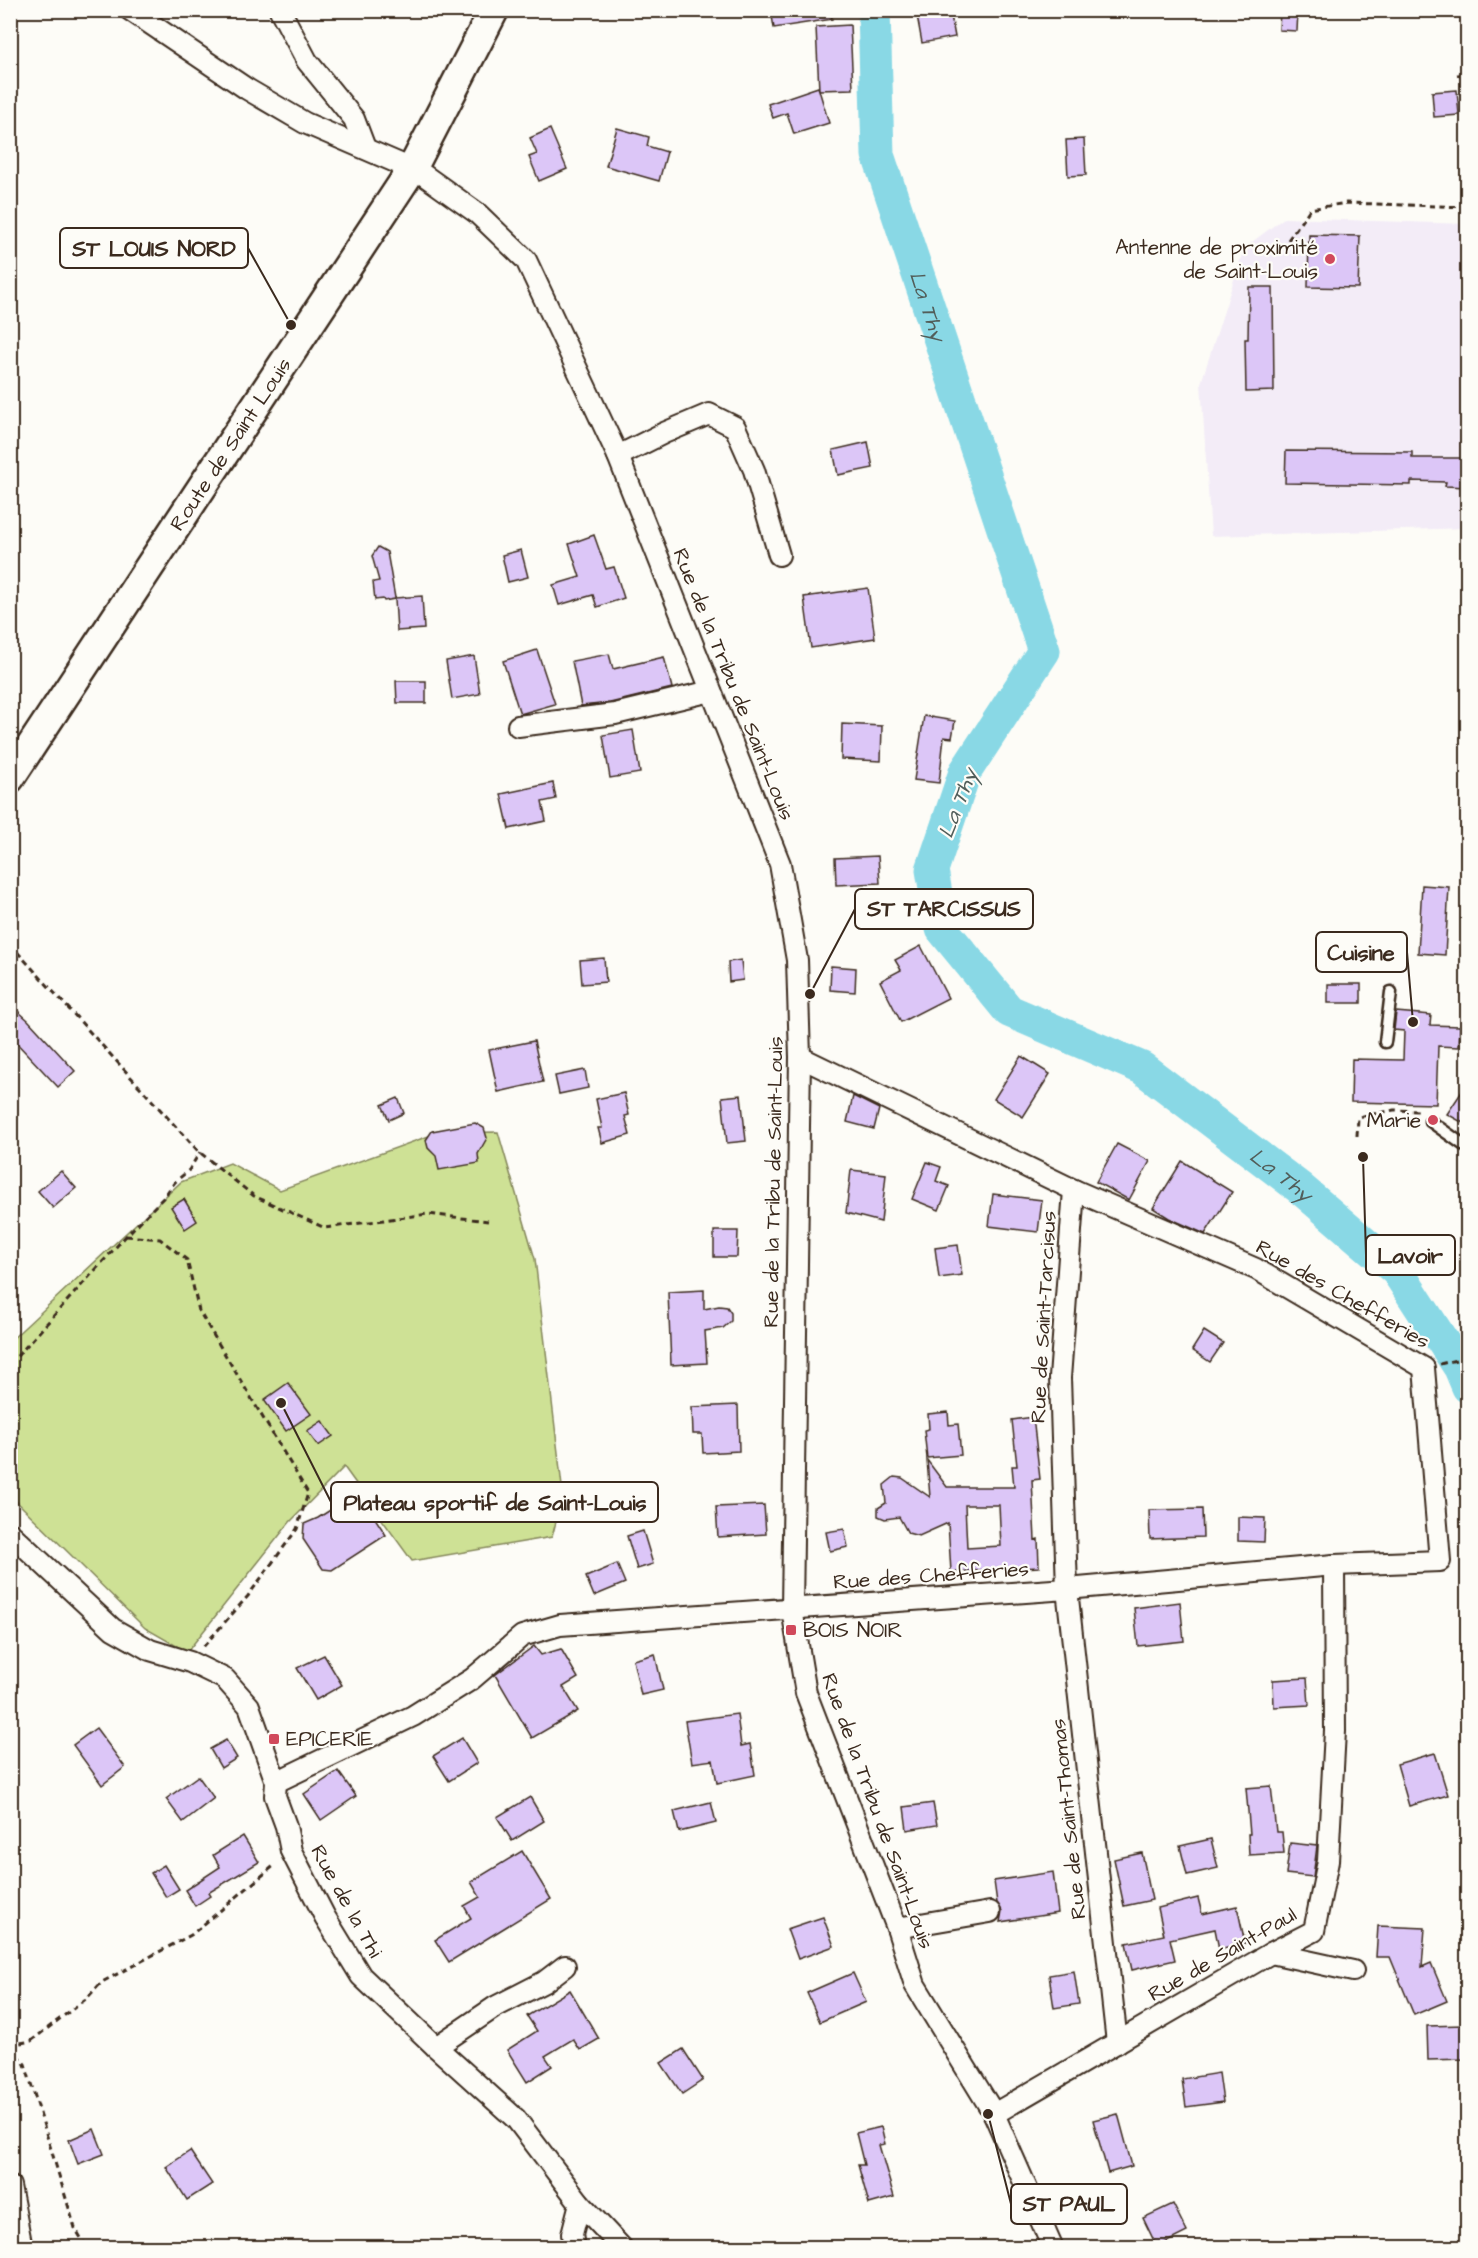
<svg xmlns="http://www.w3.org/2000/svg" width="1478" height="2258" viewBox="0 0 1478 2258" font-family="'Architects Daughter',sans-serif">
	<rect width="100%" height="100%" fill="#fdfcf7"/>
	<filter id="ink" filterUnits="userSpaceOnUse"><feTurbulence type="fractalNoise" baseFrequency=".0167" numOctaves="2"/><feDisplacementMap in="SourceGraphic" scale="12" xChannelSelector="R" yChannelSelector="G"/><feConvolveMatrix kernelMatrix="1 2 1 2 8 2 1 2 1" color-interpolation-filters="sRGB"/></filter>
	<g filter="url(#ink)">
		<path fill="#f3ecf7" d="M1284,218L1467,224V528L1211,536L1201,383L1244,248Z"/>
		<path fill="#cee195" stroke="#84865a" stroke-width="1.5" d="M498,1132L535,1259L563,1495L552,1537L412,1561L344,1467L290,1522L187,1652L145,1628L11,1496V1340L181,1182L230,1163L280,1190L437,1133Z"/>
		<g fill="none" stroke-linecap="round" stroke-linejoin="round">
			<path stroke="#89d8e5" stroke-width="33" id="s1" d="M874,10L878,155L1044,651L965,772L932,870L942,929L1009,1011L1142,1068L1300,1188L1397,1271L1460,1368L1468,1387"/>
		</g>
		<g fill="#dcc6f7" stroke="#3b2a1e" stroke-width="1.5" fill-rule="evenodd">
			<path d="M771,10H831L832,19L774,28Z"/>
			<path d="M916,10H950L955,37L922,43Z"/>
			<path d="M1280,10H1298L1297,31L1279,30Z"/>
			<path d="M850,25L853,89L819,90L829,123L794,134L787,113L773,118L768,104L818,87L819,90L816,27Z"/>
			<path d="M1457,90L1459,115L1434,117L1432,92Z"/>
			<path d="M617,128L649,137L647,146L667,152L659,181L606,166Z"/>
			<path d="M550,129L567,169L539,181L529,157L537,154L530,138Z"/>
			<path d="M1084,139L1086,175L1068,176L1066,140Z"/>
			<path d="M1309,235L1360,236L1358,288L1308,287Z"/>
			<path d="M1249,287H1273L1274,391L1246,392L1245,339H1248Z"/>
			<path d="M868,442L873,468L838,475L833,450Z"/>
			<path d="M1286,451L1412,452V458H1467V487L1445,486L1446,482L1411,481V485L1285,483Z"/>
			<path d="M594,535L606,569L614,567L624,598L597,607L593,595L559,605L553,585L580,577L569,544Z"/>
			<path d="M378,547L387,552L395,598L422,596L424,629L397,631L395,599L384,601L383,599L375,600L373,582L379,581L372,556Z"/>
			<path d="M521,550L528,577L508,582L502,555Z"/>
			<path d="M868,588L875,638L811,648L804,597Z"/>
			<path d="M537,650L555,704L520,714L503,661Z"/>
			<path d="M609,654L613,669L664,657L672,688L610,703L581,706L572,661Z"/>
			<path d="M474,656L480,694L452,699L446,661Z"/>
			<path d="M396,681H426V703H397Z"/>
			<path d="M924,716L955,721L952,738L944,737L939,783L914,780Z"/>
			<path d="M842,724L882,726L881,761L841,759Z"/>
			<path d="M633,730L640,773L610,778L603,735Z"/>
			<path d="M553,783L556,799L542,802L546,821L509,829L501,794Z"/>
			<path d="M878,856L880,883L836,885L835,858Z"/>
			<path d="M1422,885L1449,887L1445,955L1418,953Z"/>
			<path d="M921,946L948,998L901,1022L880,981L901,970L895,960Z"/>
			<path d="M604,958L606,982L582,984L580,960Z"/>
			<path d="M741,960L743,980L729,982L728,962Z"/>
			<path d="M831,966L856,968L855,992L830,990Z"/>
			<rect x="1328" y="984" width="33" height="19"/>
			<path d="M10,1004L28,1020L75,1071L58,1087L10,1036Z"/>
			<path d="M1396,1012L1431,1015L1430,1025L1460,1026L1459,1047L1438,1046L1436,1104L1351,1102L1352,1059L1403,1060L1404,1031L1394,1030Z"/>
			<path d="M534,1041L543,1082L498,1092L489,1050Z"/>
			<path d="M1021,1056L1050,1074L1023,1117L994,1099Z"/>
			<path d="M585,1070L588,1088L559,1094L555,1076Z"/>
			<path d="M1467,1084V1125L1447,1114Z"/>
			<path d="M624,1093L629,1115L625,1116L630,1135L602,1143L598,1128H602L596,1099Z"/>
			<path d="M741,1095L746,1141L727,1143L722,1097Z"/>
			<path d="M853,1096L879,1109L874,1129L847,1122Z"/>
			<path d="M398,1098L404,1113L389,1120L382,1105Z"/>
			<path d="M475,1123L484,1128L487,1138L478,1154L479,1163L439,1170L436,1156L428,1148L426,1140L432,1131Z"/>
			<path d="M1117,1144L1150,1161L1129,1200L1096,1182Z"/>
			<path d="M1182,1161L1232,1192L1205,1234L1169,1218L1153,1208Z"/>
			<path d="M927,1162L941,1167L936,1181L949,1186L939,1210L912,1199Z"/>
			<path d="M851,1170L886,1174L881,1222L846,1213Z"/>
			<path d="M61,1171L76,1188L53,1208L38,1191Z"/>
			<path d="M993,1194L1042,1200L1038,1232L989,1226Z"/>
			<path d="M184,1199L197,1221L185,1229L171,1207Z"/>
			<path d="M714,1231H738L737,1257H714Z"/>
			<path d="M958,1245L962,1275L939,1278L935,1248Z"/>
			<path d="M704,1290V1309L719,1306L727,1307L731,1313V1321L723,1328L705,1331L707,1363L671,1365L668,1292Z"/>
			<path d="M1204,1331L1223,1343L1210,1362L1192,1350Z"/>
			<path d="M288,1383L311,1414L286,1431L264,1400Z"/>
			<path d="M738,1405L739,1451L703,1453L702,1434H693L692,1407Z"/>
			<path d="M948,1412L949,1425L958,1424L961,1455L927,1458L924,1430L929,1429L928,1414Z"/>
			<path d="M1033,1417L1040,1479L1032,1480L1035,1540L1038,1539L1039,1567L951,1572L948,1523L919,1536L908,1533L899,1517L885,1519L878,1516V1508L886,1503L884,1485L894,1477L902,1478L930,1497L927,1460L947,1487H1014L1012,1466H1017L1012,1420ZM965,1505H999L1001,1546L967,1548Z"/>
			<path d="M322,1421L333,1436L318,1446L307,1431Z"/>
			<path d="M358,1492L386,1535L332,1570L323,1569L303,1539L304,1524L318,1518Z"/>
			<path d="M764,1505L766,1534L718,1537L716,1507Z"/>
			<path d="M1202,1509L1203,1537L1150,1539L1149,1510Z"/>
			<path d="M1238,1517L1265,1518L1264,1542L1238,1541Z"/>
			<path d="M844,1529L848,1547L830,1551L826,1532Z"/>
			<path d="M643,1531L653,1564L637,1569L627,1536Z"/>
			<path d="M617,1564L625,1583L594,1596L586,1577Z"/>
			<path d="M1180,1602L1184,1641L1138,1646L1134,1608Z"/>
			<path d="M534,1646L541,1655L561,1649L578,1678L563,1687L578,1711L532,1738L495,1675Z"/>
			<path d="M655,1654L663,1690L641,1695L633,1660Z"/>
			<path d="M324,1655L342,1685L316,1700L297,1668Z"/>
			<path d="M1307,1678L1309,1705L1274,1707L1273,1680Z"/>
			<path d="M737,1714L741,1746L750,1744L755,1775L717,1783L713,1760L692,1763L685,1721Z"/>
			<path d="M96,1728L125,1767L102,1785L73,1745Z"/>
			<path d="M462,1738L477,1763L449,1781L433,1756Z"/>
			<path d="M226,1740L237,1758L221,1768L210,1749Z"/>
			<path d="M1435,1753L1448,1795L1409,1806L1397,1764Z"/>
			<path d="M338,1771L356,1796L321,1820L304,1794Z"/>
			<path d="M198,1776L214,1798L183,1822L166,1799Z"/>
			<path d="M1271,1786L1276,1832H1282L1284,1853L1249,1855L1248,1834H1250L1246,1788Z"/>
			<path d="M530,1797L544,1821L512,1841L497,1817Z"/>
			<path d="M711,1802L716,1823L679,1832L674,1811Z"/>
			<path d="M933,1803L937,1825L907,1830L904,1807Z"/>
			<path d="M243,1836L259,1862L208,1893L210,1896L195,1906L185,1890L220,1867L213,1855Z"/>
			<path d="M1211,1839L1218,1868L1187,1875L1180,1846Z"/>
			<path d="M1290,1843L1317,1846L1313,1877L1286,1874Z"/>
			<path d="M522,1851L551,1899L449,1962L435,1940L471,1918L464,1906L480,1897L471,1882Z"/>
			<path d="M1142,1853L1152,1900L1124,1906L1114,1859Z"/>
			<path d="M164,1865L179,1889L166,1897L151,1873Z"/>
			<path d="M1053,1872L1058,1913L1000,1922L1002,1911L997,1903L994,1881Z"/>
			<path d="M1198,1898L1202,1914L1237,1906L1245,1943L1219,1949L1215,1929L1170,1939L1175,1960L1132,1970L1126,1943L1164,1935L1158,1908Z"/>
			<path d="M823,1917L834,1946L798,1959L787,1929Z"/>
			<path d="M1378,1926L1425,1928L1422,1967L1431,1963L1447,2001L1414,2015L1390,1957H1376Z"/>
			<path d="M1074,1971L1079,2004L1054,2008L1049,1975Z"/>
			<path d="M853,1973L866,2002L820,2022L807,1993Z"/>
			<path d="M570,1990L599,2039L580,2050L573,2039L545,2056L552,2066L527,2082L507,2050L537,2031L527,2016Z"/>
			<path d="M1464,2025L1465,2059L1428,2060L1427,2026Z"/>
			<path d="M683,2049L703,2080L682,2094L661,2063Z"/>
			<path d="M1219,2073L1223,2102L1186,2107L1182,2079Z"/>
			<path d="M1118,2114L1132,2166L1108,2173L1093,2120Z"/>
			<path d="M881,2127L885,2144L879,2145L894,2197L869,2204L858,2165H864L856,2133Z"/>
			<path d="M94,2129L104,2154L78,2164L69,2140Z"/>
			<path d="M190,2151L212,2184L187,2200L166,2167Z"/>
			<path d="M1173,2204L1187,2232L1157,2247L1143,2218Z"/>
		</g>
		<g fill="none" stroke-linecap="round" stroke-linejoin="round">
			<defs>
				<g id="service">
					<path d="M1385,1042L1391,992"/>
					<path d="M1430,1121L1468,1148"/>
				</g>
				<g id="minor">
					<path d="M130,10L247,89L305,123L421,173L477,213L526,260L618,456L780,864L797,960L800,1057L792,1609L806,1693L897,1928L915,1985L994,2114L1053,2248"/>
					<path d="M280,10L307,61L354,119L365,148"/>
					<path d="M618,456L664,433L709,414L735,427L754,470L779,555"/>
					<path d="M518,726L615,714L711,691"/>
					<path d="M1074,1190L1060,1378L1067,1589L1117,2043"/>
					<path d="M10,1533L113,1629L150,1650L190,1662L225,1679L249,1706L276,1782L275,1796L286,1826L291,1851L325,1917L361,1976L436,2047L516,2119L580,2203L622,2248"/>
					<path d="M276,1782L413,1716L472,1679L522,1636L560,1625L1067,1589L1334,1565L1440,1561L1424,1368L1256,1269L1074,1190L800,1057"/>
					<path d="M897,1928L990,1912"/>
					<path d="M1271,1953L1353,1971"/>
					<path d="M436,2047L495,2007L544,1982L565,1966"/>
					<path d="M994,2114L1271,1953L1314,1931L1328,1861L1335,1731L1334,1565"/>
					<path d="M10,2186L22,2248"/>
					<path d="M574,2248L572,2234L580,2203"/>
				</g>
				<g id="secondary">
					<path id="s2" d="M10,778L412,169L494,10"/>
				</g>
			</defs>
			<use href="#service" stroke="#3b2a1e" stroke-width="15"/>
			<use href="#minor" stroke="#3b2a1e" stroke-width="24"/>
			<use href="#secondary" stroke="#3b2a1e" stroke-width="33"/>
			<g stroke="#3b2a1e" stroke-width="3" stroke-dasharray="6 4.5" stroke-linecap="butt">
				<path d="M1457,75L1468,74"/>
				<path d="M1288,240L1310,209L1346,203L1468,207"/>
				<path d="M10,944L198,1151L254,1196L325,1228L428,1214L488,1221"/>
				<path d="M1357,1136L1358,1117L1394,1110L1421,1111"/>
				<path d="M126,1236L160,1239L187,1260L199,1311L308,1493L297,1529L248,1596L203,1647"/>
				<path d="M10,1364L126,1236L163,1198L175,1182L189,1170L200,1152"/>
				<path d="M1440,1364L1468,1357"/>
				<path d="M10,2045L31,2041L87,1998L102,1982L191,1935L276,1864"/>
				<path d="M10,2047L25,2064L75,2228L87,2248"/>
			</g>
			<use href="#service" stroke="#fdfcf7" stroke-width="10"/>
			<use href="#minor" stroke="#fdfcf7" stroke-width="20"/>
			<use href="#secondary" stroke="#fdfcf7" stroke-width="28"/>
		</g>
	</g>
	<g fill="#d1495b" stroke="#fdfcf7" stroke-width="2">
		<circle cx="1330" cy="259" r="6"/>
		<circle cx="1433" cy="1120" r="6"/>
		<rect x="785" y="1624" width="12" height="12" rx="3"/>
		<rect x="268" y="1733" width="12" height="12" rx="3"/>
	</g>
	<g text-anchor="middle" stroke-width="4.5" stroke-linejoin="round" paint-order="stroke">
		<g font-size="21" fill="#3b2a1e" stroke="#fdfcf7" text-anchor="end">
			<text x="1318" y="254">Antenne de proximité<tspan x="1318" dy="24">de Saint-Louis</tspan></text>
			<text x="1421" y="1127">Marie</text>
			<text x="803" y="1637" text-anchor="start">BOIS NOIR</text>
			<text x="286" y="1746" text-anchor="start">EPICERIE</text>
		</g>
		<g font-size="21" fill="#3b2a1e" stroke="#fdfcf7">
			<text dy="7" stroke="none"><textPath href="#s2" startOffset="400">Route de Saint Louis</textPath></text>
			<text transform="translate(734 684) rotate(68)" y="7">Rue de la Tribu de Saint-Louis</text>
			<text transform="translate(773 1182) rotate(-89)" y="7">Rue de la Tribu de Saint-Louis</text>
			<text transform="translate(1343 1294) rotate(30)" y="7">Rue des Chefferies</text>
			<text transform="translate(1043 1317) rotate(-87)" y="7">Rue de Saint-Tarcisus</text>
			<text transform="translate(931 1575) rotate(-4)" y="7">Rue des Chefferies</text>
			<text transform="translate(878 1811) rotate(70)" y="7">Rue de la Tribu de Saint-Louis</text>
			<text transform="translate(1068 1819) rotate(-96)" y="7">Rue de Saint-Thomas</text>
			<text transform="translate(347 1901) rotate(61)" y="7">Rue de la Thi</text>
			<text transform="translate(1222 1954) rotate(-30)" y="7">Rue de Saint-Paul</text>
		</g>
		<g font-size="22" font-style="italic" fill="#525e5a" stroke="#fdfcf7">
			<text dy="8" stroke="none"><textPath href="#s1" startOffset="304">La Thy</textPath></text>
			<text transform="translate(957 803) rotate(-69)" y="8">La Thy</text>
			<text dy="8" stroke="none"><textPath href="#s1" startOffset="1402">La Thy</textPath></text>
		</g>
	</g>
	<path fill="none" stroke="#3b2a1e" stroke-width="2" d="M291 325L248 248M810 994L855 909M1413 1022L1407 952M1363 1157L1366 1255M281 1403L331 1502M988 2114L1011 2204"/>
	<g fill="#3b2a1e" stroke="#fdfcf7" stroke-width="2">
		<circle cx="291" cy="325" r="6"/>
		<circle cx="810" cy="994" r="6"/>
		<circle cx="1413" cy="1022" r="6"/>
		<circle cx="1363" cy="1157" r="6"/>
		<circle cx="281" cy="1403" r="6"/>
		<circle cx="988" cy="2114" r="6"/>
	</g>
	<g fill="#fdfcf7" stroke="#3b2a1e" stroke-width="2">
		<rect x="60" y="228" width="188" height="40" rx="6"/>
		<rect x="855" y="889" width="178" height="40" rx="6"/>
		<rect x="1316" y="932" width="91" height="40" rx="6"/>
		<rect x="1366" y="1235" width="89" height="40" rx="6"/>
		<rect x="331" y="1482" width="327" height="40" rx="6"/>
		<rect x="1011" y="2184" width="116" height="40" rx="6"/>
	</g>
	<g font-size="22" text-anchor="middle" font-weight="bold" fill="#3b2a1e">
		<text x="154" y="256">ST LOUIS NORD</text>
		<text x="944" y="916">ST TARCISSUS</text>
		<text x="1361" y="960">Cuisine</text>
		<text x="1410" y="1263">Lavoir</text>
		<text x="495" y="1510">Plateau sportif de Saint-Louis</text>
		<text x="1069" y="2211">ST PAUL</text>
	</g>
	<rect width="1478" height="2258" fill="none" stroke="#fdfcf7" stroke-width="36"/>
	<rect x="18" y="18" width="1442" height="2222" fill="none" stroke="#3b2a1e" stroke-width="2" filter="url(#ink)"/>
</svg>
